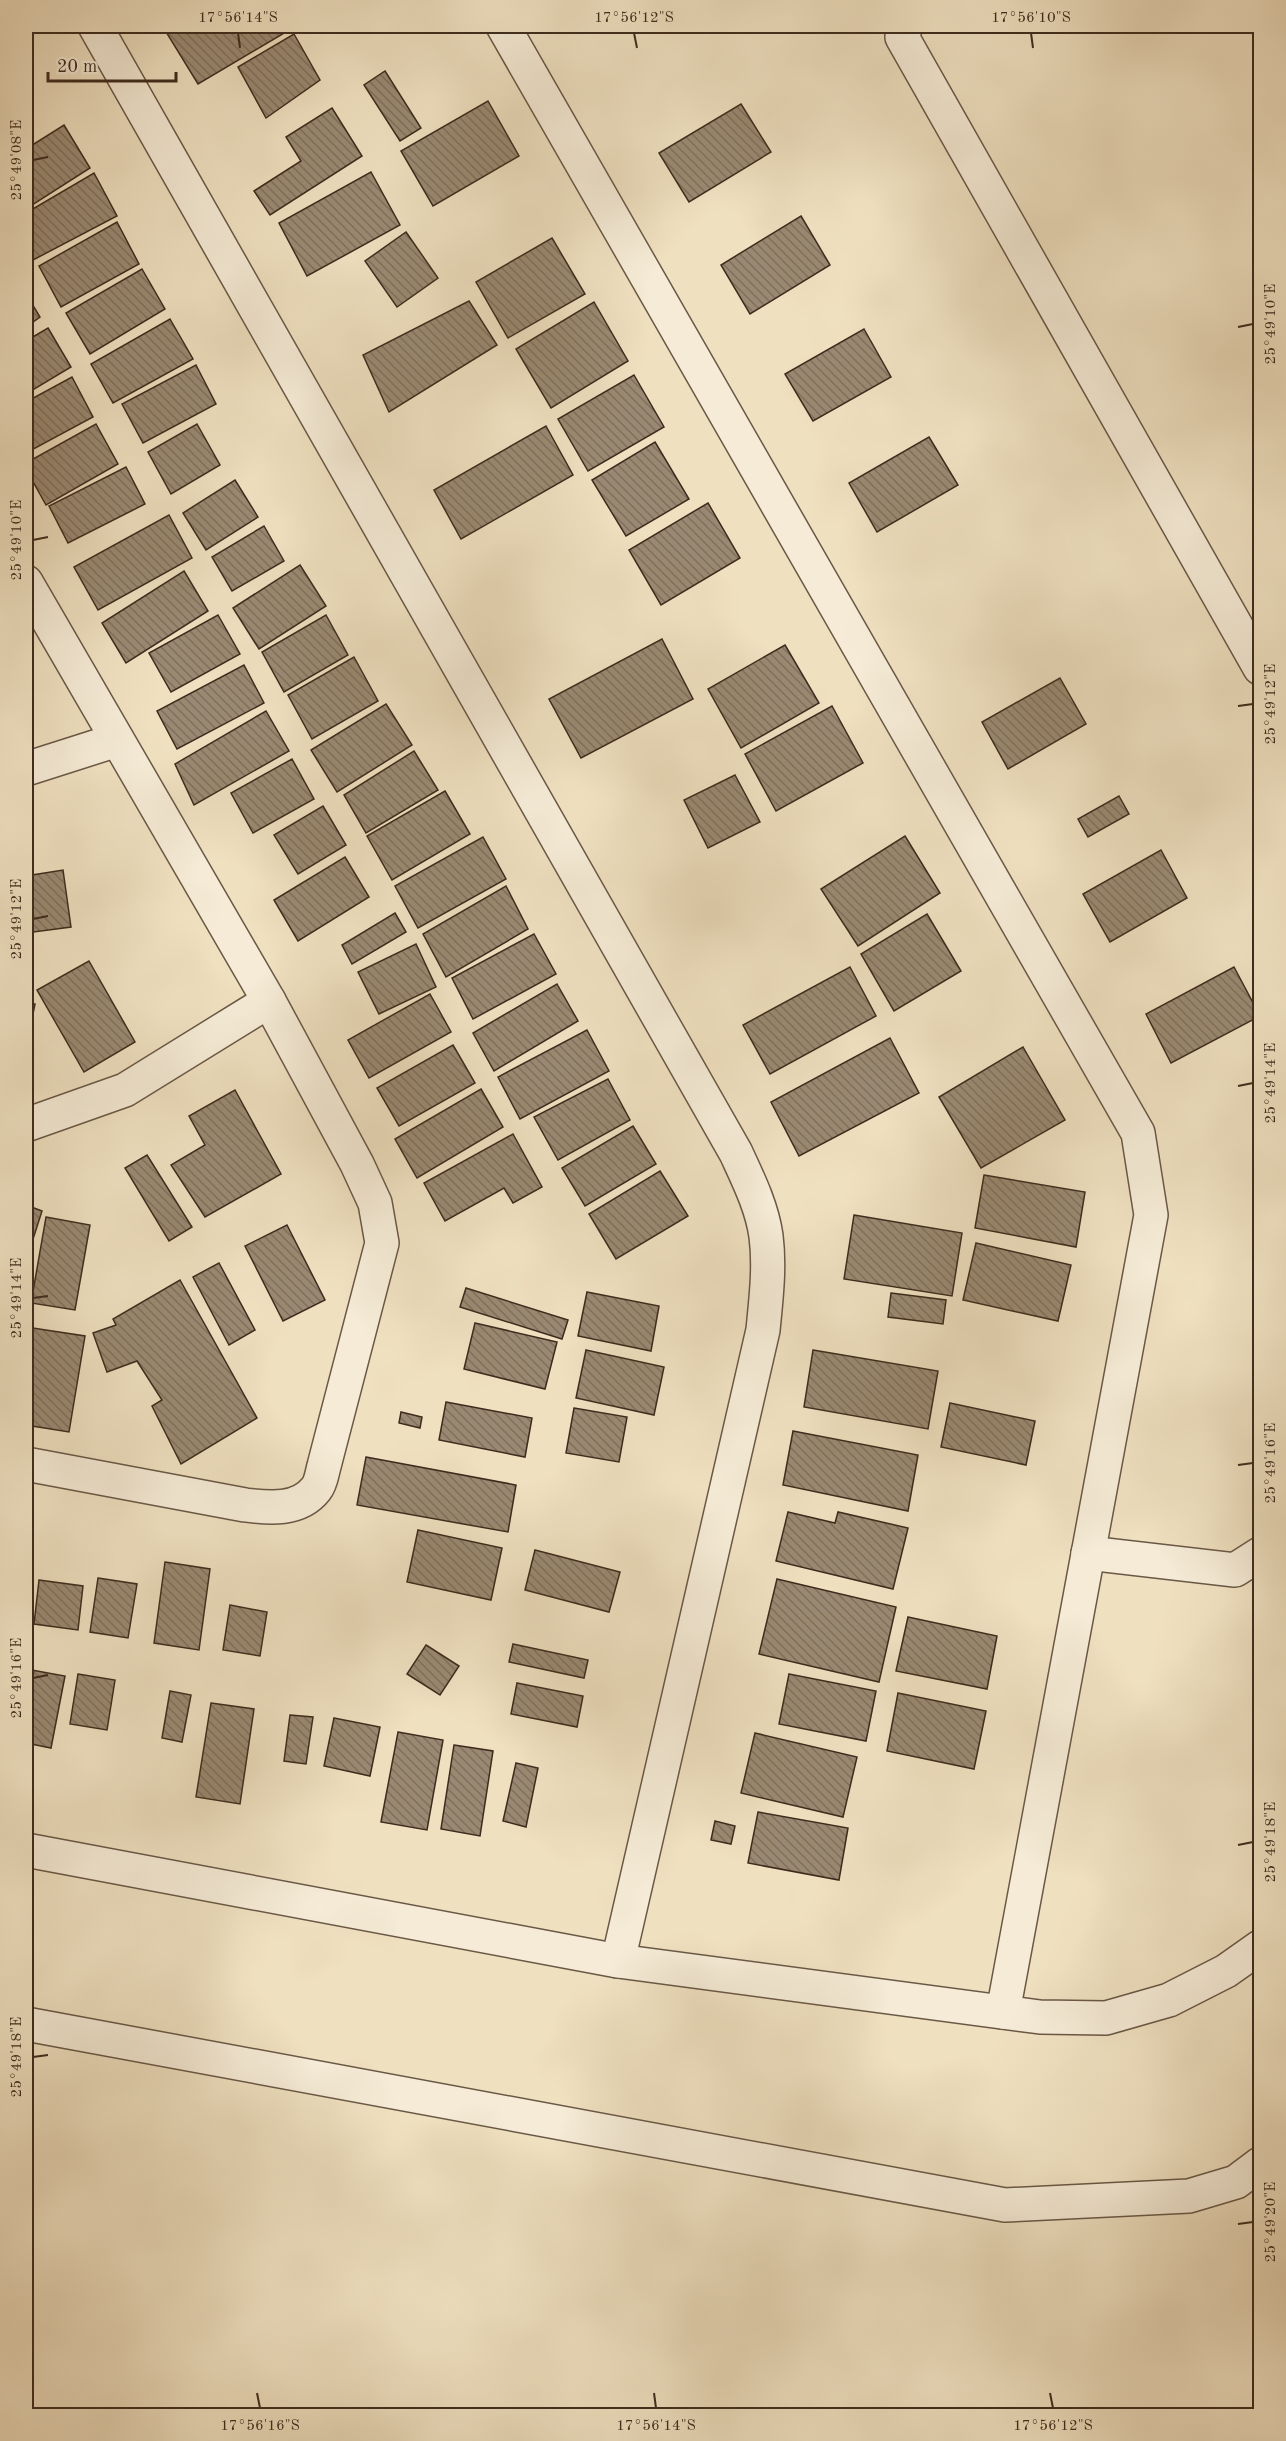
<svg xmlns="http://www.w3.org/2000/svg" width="1286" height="2441" viewBox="0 0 1286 2441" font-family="'Old Standard TT',serif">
	<defs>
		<pattern id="building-back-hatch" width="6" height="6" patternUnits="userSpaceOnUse" patternTransform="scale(1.5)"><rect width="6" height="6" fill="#9a8972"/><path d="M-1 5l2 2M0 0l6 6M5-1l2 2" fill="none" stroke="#7f705d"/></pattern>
	</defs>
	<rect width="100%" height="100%" fill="#efe0c0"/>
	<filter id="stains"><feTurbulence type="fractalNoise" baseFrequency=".00333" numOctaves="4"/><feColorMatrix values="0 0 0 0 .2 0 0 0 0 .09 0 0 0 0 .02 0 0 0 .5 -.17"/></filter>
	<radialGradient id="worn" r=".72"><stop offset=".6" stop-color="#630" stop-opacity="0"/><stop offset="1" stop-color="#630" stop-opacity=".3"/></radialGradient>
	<g fill="url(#building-back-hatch)" stroke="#3e2b1d" stroke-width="1.5">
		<path d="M166,26H289L291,29L198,84L163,27Z"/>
		<path d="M294,34L320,80L266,118L238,67Z"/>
		<path d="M385,71L421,128L400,141L364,85Z"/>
		<path d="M488,101L519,156L433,206L401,151Z"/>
		<path d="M741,104L771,152L689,202L659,153Z"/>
		<path d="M332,108L362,156L270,215L254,191L301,161L286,137Z"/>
		<path d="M64,125L90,168L26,209V149Z"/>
		<path d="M371,172L400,225L307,276L279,223Z"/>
		<path d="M94,173L117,216L33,260L26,245V213Z"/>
		<path d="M801,216L830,265L750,314L721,265Z"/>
		<path d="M117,222L139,264L61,307L39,266Z"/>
		<path d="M406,232L438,278L397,307L365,261Z"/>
		<path d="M552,238L585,294L508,338L476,282Z"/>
		<path d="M142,269L165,309L90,354L66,313Z"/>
		<path d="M26,294L40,317L26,327Z"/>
		<path d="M469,301L497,345L389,412L363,355Z"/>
		<path d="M594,302L628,361L551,408L516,349Z"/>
		<path d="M170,319L193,359L113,403L91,364Z"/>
		<path d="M48,328L71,367L26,394V341Z"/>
		<path d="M864,329L891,377L813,421L785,374Z"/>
		<path d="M196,365L216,404L143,443L122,404Z"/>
		<path d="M634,375L664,427L588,471L558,419Z"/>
		<path d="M72,377L93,417L26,453V402Z"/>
		<path d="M96,424L118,464L46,505L26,469V463Z"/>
		<path d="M197,424L220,465L171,494L148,452Z"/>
		<path d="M546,426L573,475L461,539L434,490Z"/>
		<path d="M929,437L958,485L877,532L849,483Z"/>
		<path d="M655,442L689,499L626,536L592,480Z"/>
		<path d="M126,467L145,504L68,543L49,506Z"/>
		<path d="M235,480L258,517L206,550L183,513Z"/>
		<path d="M708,503L740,558L661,605L629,550Z"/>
		<path d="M169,515L192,558L98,610L74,567Z"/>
		<path d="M264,526L284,561L232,591L212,557Z"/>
		<path d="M300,565L326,606L259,649L233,608Z"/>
		<path d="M184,571L208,611L126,663L102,623Z"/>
		<path d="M218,615L240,654L171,692L149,653Z"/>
		<path d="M326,615L348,655L284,692L262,652Z"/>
		<path d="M662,639L693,699L581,758L549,699Z"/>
		<path d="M785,645L819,703L741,748L708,689Z"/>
		<path d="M354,657L378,701L312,739L288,695Z"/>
		<path d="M244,665L264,703L177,749L157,711Z"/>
		<path d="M1060,678L1086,724L1008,769L982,722Z"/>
		<path d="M386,704L412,745L337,792L311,750Z"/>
		<path d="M832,706L863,763L776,811L745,754Z"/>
		<path d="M266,711L289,751L194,805L175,764Z"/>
		<path d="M414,751L438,790L366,833L344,795Z"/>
		<path d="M292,759L314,799L253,833L231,793Z"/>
		<path d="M735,775L760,822L708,848L684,800Z"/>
		<path d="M445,791L470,834L392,880L367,836Z"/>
		<path d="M1119,796L1129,814L1088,837L1078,819Z"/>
		<path d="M323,806L346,845L298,874L274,835Z"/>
		<path d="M905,836L940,893L858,946L821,889Z"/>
		<path d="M483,837L506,879L418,928L395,886Z"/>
		<path d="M1161,850L1187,898L1110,942L1083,894Z"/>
		<path d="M345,857L369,897L298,941L274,900Z"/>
		<path d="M63,870L71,927L26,933V876Z"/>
		<path d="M506,886L528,929L446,977L423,934Z"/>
		<path d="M395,913L406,932L352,964L342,945Z"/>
		<path d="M927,914L961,971L894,1011L861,954Z"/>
		<path d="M534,934L556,974L473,1019L452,978Z"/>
		<path d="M416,944L436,987L379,1014L358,972Z"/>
		<path d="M89,961L135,1042L84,1072L37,990Z"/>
		<path d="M850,967L876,1016L770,1074L743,1025Z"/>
		<path d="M1234,967L1260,1016L1171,1063L1146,1014Z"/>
		<path d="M557,984L578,1021L494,1071L473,1033Z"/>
		<path d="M430,994L451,1032L369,1078L348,1040Z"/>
		<path d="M26,1002L35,1004L26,1048Z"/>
		<path d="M587,1030L609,1071L520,1119L498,1077Z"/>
		<path d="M890,1038L919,1093L799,1156L771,1102Z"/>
		<path d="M453,1045L475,1083L399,1126L377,1088Z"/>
		<path d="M1023,1047L1065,1120L981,1168L939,1097Z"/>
		<path d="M608,1079L630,1120L558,1160L534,1117Z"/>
		<path d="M481,1089L503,1127L417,1178L395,1139Z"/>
		<path d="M235,1090L281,1174L205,1217L171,1165L205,1145L189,1116Z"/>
		<path d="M633,1126L656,1164L585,1206L562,1168Z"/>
		<path d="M513,1134L542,1187L513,1203L504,1188L445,1221L424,1183Z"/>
		<path d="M147,1155L192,1227L169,1241L125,1168Z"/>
		<path d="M660,1171L688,1216L616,1259L589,1214Z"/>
		<path d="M984,1175L1085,1192L1076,1247L975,1228Z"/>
		<path d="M26,1205L42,1211L26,1261Z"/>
		<path d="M854,1215L962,1233L952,1296L844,1279Z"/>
		<path d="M46,1217L90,1225L75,1310L31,1303Z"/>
		<path d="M287,1225L325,1300L283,1321L245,1246Z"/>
		<path d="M976,1243L1071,1265L1058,1321L963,1300Z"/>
		<path d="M219,1263L255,1330L229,1345L193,1277Z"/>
		<path d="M180,1280L257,1418L181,1464L152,1406L162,1400L137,1361L107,1372L93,1333L116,1325L113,1319Z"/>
		<path d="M466,1288L568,1320L562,1339L460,1307Z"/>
		<path d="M587,1292L659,1306L651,1351L578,1336Z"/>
		<path d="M891,1293L946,1300L943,1324L888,1317Z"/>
		<path d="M475,1323L557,1342L545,1389L464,1369Z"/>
		<path d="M26,1327L85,1336L69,1432L26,1425Z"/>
		<path d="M586,1350L664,1367L654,1415L576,1398Z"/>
		<path d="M813,1350L938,1371L928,1429L804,1407Z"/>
		<path d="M446,1402L532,1418L525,1457L439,1440Z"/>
		<path d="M950,1403L1035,1421L1026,1465L941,1447Z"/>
		<path d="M574,1408L627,1417L619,1462L566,1453Z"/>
		<path d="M401,1412L422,1417L420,1428L399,1423Z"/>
		<path d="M793,1431L918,1455L908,1511L783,1485Z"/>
		<path d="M366,1457L516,1485L508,1532L357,1505Z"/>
		<path d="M788,1512L835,1523L838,1512L908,1528L893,1589L776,1561Z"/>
		<path d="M418,1530L502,1548L491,1600L407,1582Z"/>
		<path d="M535,1550L620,1572L609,1612L525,1590Z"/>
		<path d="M165,1562L210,1569L199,1650L154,1643Z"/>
		<path d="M98,1578L137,1584L128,1638L90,1632Z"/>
		<path d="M777,1579L896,1607L879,1682L759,1654Z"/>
		<path d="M39,1580L83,1586L78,1630L34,1624Z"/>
		<path d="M230,1605L267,1612L260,1656L223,1650Z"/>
		<path d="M908,1617L997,1636L987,1689L896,1671Z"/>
		<path d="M513,1644L588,1660L584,1678L509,1662Z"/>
		<path d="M426,1645L459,1666L440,1695L407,1674Z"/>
		<path d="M26,1669L65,1676L51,1748L26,1743Z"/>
		<path d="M78,1674L115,1680L107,1730L70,1724Z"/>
		<path d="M789,1674L876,1691L866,1741L779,1724Z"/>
		<path d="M517,1683L583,1696L577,1727L511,1714Z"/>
		<path d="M170,1691L191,1695L182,1742L162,1738Z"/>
		<path d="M898,1693L986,1711L974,1769L887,1751Z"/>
		<path d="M211,1703L254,1709L240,1804L196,1797Z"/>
		<path d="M290,1715L313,1717L306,1764L284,1761Z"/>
		<path d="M334,1718L380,1727L370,1776L324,1766Z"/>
		<path d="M398,1732L443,1740L427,1830L381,1822Z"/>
		<path d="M755,1733L857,1757L843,1817L741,1793Z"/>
		<path d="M454,1745L493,1751L480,1836L441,1829Z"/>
		<path d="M516,1763L538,1768L526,1827L503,1821Z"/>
		<path d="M758,1812L848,1828L839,1880L748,1863Z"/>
		<path d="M715,1821L735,1826L731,1844L711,1840Z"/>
	</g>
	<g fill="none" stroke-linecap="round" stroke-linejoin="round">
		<defs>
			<g id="minor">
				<path d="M95,26L736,1153C748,1179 762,1207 766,1236C770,1267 766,1299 763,1330L618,1961"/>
				<path d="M503,26L1138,1133L1151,1215L1003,2012"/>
				<path d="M906,26L902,37L1260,668"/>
				<path d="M26,582L269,1001L357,1164L375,1203L382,1243L324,1466C322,1473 321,1483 316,1489C299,1511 269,1508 245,1505L26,1464"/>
				<path d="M26,769L117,740"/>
				<path d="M26,1125L125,1090L269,1001"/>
				<path d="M1088,1553L1235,1570L1260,1554"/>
				<path d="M26,1850L618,1961L1040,2017L1106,2018L1169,2000L1226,1971L1260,1947"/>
				<path d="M26,2024L1005,2205L1189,2196L1236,2182L1260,2164"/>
			</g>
		</defs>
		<use href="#minor" stroke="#6a5846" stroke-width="36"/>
		<use href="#minor" stroke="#f5ebd6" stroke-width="33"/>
	</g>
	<path fill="none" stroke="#3e2b1d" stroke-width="2" d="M238,33L240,48M634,33L637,48M1031,33L1033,48M33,160L48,157M1238,327L1253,324M33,540L48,537M1238,706L1253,704M33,919L48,916M1238,1086L1253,1083M33,1298L48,1296M1238,1465L1253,1463M33,1678L48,1675M1238,1845L1253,1842M33,2057L48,2055M1238,2224L1253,2222M257,2393L260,2408M654,2393L656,2408M1050,2393L1053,2408"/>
	<rect width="1286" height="2441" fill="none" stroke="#efe0c0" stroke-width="66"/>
	<path d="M48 72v9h128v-9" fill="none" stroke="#3e2b1d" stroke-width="3"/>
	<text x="57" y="72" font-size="18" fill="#3e2b1d" stroke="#f5ebd6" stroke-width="4.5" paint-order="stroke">20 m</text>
	<rect x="33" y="33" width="1220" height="2375" fill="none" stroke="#3e2b1d" stroke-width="2"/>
	<g font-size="15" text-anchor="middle" fill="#3e2b1d">
		<text x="238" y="22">17°56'14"S</text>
		<text x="634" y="22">17°56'12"S</text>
		<text x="1031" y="22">17°56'10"S</text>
		<text transform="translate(16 160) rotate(-90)" y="5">25°49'08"E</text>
		<text transform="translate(1270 324) rotate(-90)" y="5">25°49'10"E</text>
		<text transform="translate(16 540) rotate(-90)" y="5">25°49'10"E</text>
		<text transform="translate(1270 704) rotate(-90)" y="5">25°49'12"E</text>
		<text transform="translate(16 919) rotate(-90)" y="5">25°49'12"E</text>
		<text transform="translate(1270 1083) rotate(-90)" y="5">25°49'14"E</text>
		<text transform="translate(16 1298) rotate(-90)" y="5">25°49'14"E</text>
		<text transform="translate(1270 1463) rotate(-90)" y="5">25°49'16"E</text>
		<text transform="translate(16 1678) rotate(-90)" y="5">25°49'16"E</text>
		<text transform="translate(1270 1842) rotate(-90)" y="5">25°49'18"E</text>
		<text transform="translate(16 2057) rotate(-90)" y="5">25°49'18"E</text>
		<text transform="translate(1270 2222) rotate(-90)" y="5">25°49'20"E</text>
		<text x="260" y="2430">17°56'16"S</text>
		<text x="656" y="2430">17°56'14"S</text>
		<text x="1053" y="2430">17°56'12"S</text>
	</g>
	<rect width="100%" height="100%" filter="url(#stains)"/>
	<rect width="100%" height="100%" fill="url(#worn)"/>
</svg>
